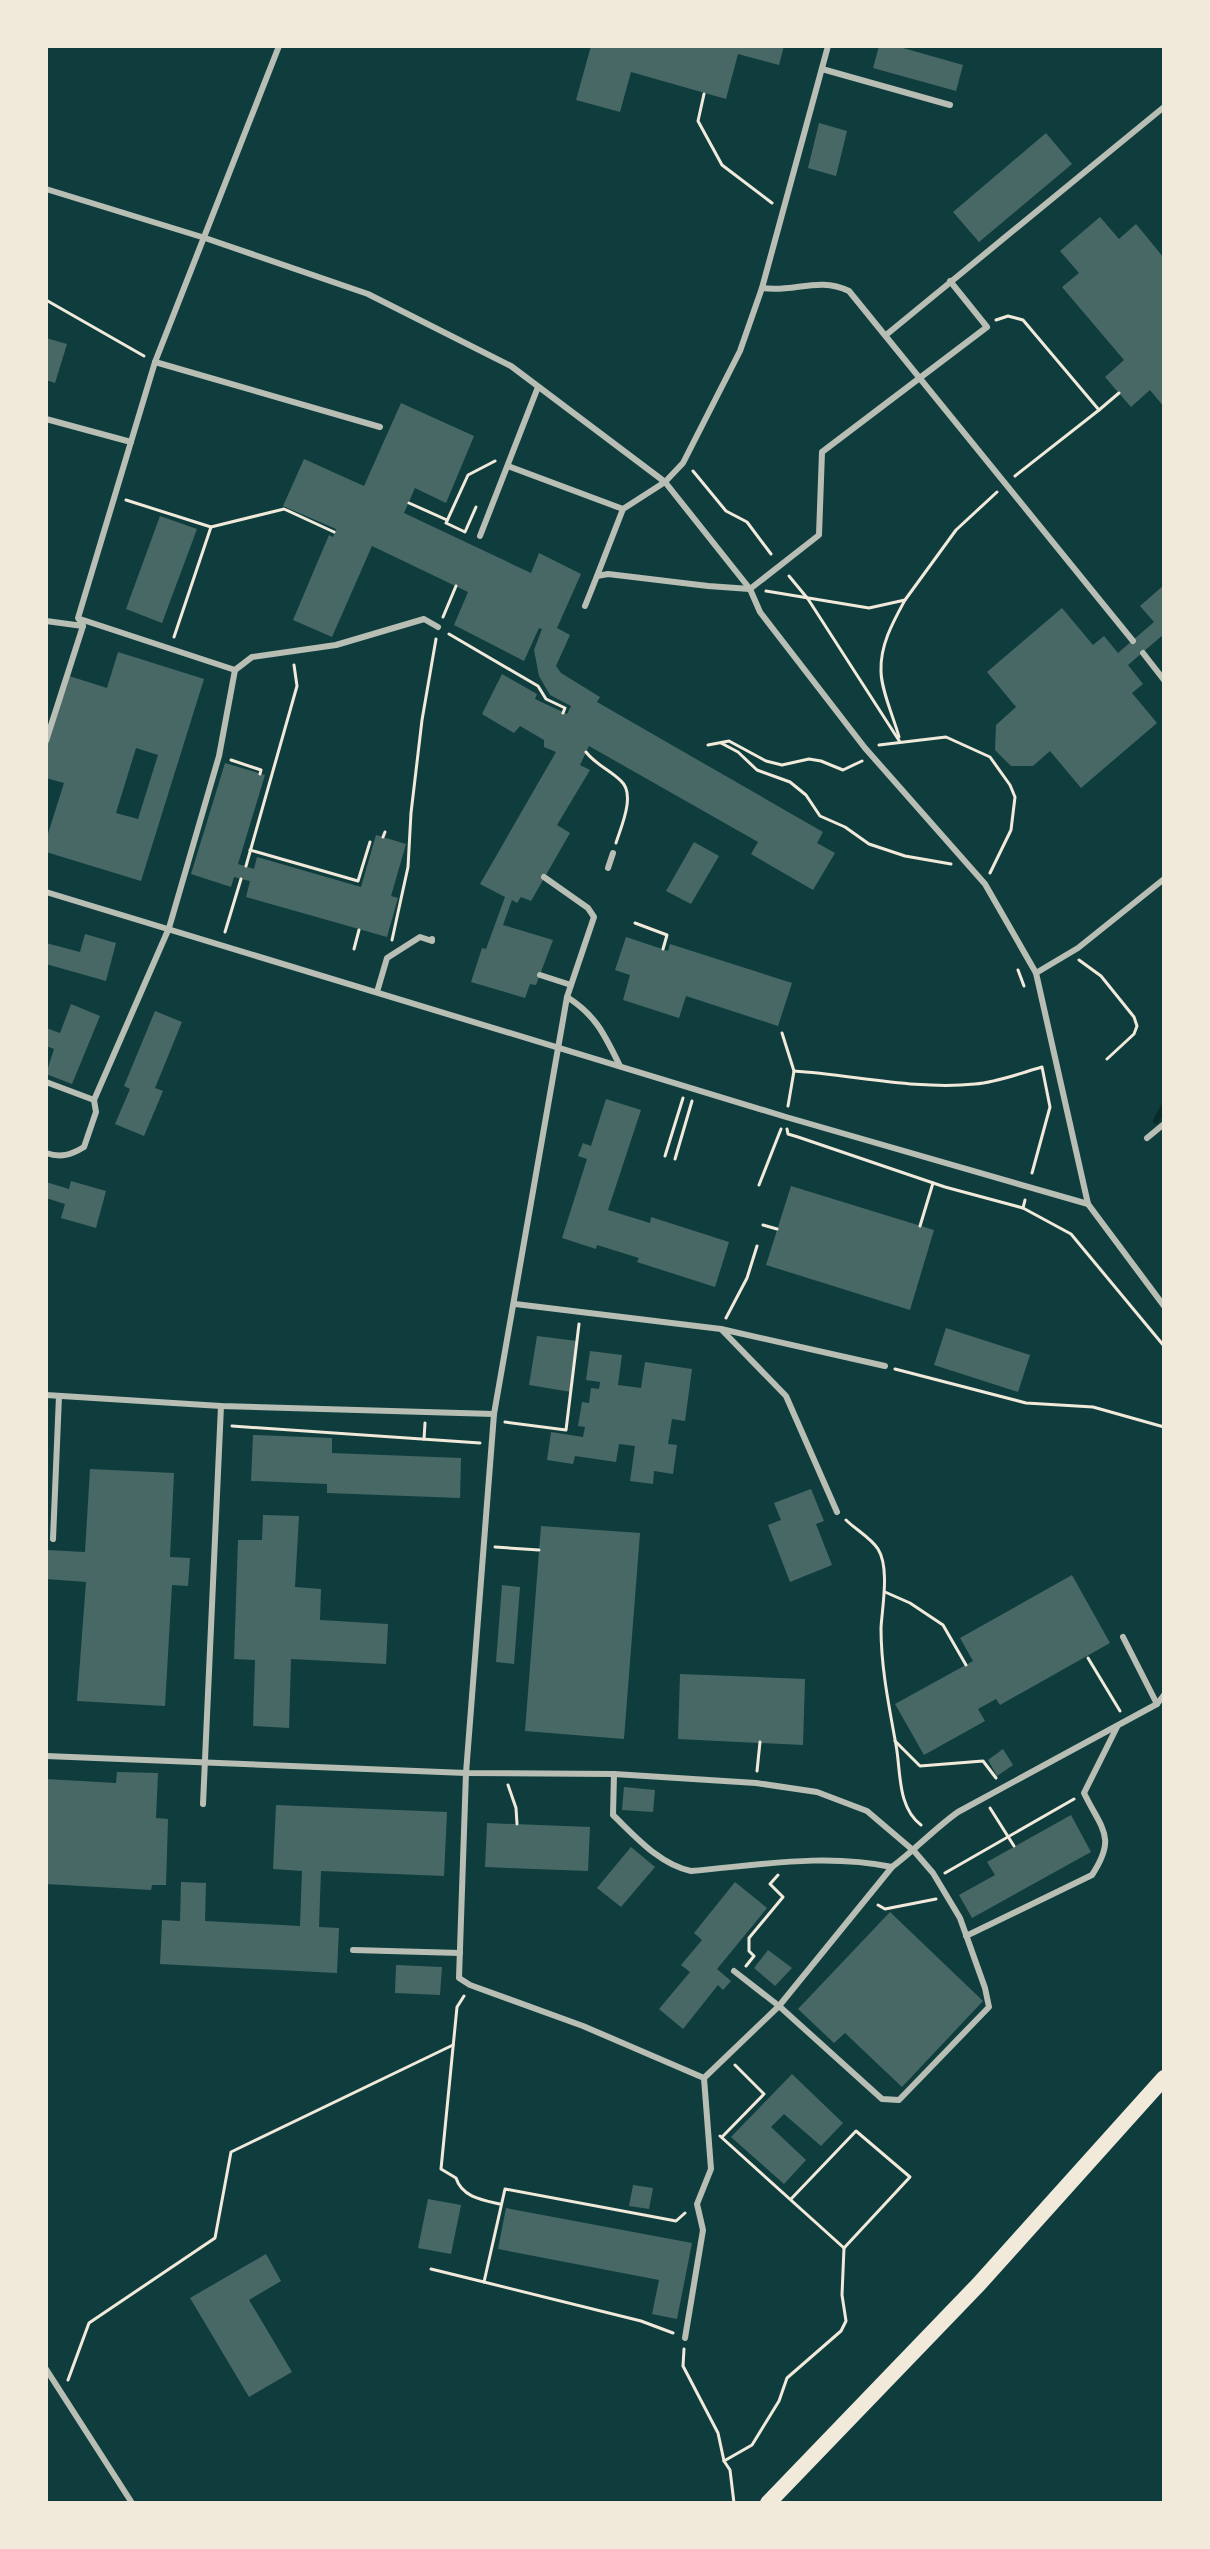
<svg xmlns="http://www.w3.org/2000/svg" width="1210" height="2549" viewBox="0 0 1210 2549" font-family="'Golos Text',sans-serif">
	<rect width="100%" height="100%" fill="#0f3d3e"/>
	<g fill="none" stroke-linecap="round" stroke-linejoin="round">
		<path stroke="#0a2a2b" stroke-width="6" d="M1156,1121L1164,1106"/>
	</g>
	<g fill="#486865" fill-rule="evenodd">
		<path d="M591,46H784L779,65L738,54L726,99L631,72L620,112L576,100Z"/>
		<path d="M879,46H896L963,65L956,91L873,68Z"/>
		<path d="M819,123L847,131L836,176L808,168Z"/>
		<path d="M1046,133L1072,164L979,242L953,212Z"/>
		<path d="M1100,217L1119,239L1136,224L1164,258V407L1150,390L1131,407L1105,377L1124,360L1062,287L1079,273L1060,251Z"/>
		<path d="M46,338L67,344L55,383L46,380Z"/>
		<path d="M401,403L474,436L446,503L415,488L404,513L531,573L539,553L581,574L557,628L570,635L556,666L561,673L600,697L597,702L823,832L817,843L835,853L813,890L751,854L758,842L589,746L580,765L590,770L557,825L570,833L531,901L521,897L517,903L512,900L503,925L553,940L536,985L530,984L525,998L471,982L482,948L486,949L505,897L480,884L556,752L544,747V740L520,726L514,733L482,714L502,674L537,694L535,699L567,714L571,706L550,695L539,676L534,650L542,629L539,628L524,661L454,625L468,592L372,546L332,637L293,620L329,535L333,537L336,529L283,506L304,459L364,486Z"/>
		<path d="M160,516L197,529L162,623L126,609Z"/>
		<path d="M1164,585V634L1128,665L1143,684L1132,693L1157,723L1081,788L1050,751L1033,766H1011L995,750L996,725L1016,707L987,672L1062,608L1093,645L1104,636L1118,653L1154,622L1140,606Z"/>
		<path d="M118,652L204,679L141,881L46,852V840L64,783L46,778V749L69,676L107,688ZM136,748L158,755L138,819L116,813Z"/>
		<path d="M225,763L265,775L238,864L254,869L257,857L361,887L376,835L406,844L391,896L398,898L387,937L246,897L250,881L241,879L234,877L231,887L191,874Z"/>
		<path d="M694,842L719,856L691,904L666,891Z"/>
		<path d="M85,934L116,943L106,981L46,964V943L80,952Z"/>
		<path d="M626,937L668,951L670,944L792,983L778,1026L686,996L679,1018L623,1000L630,975L615,970Z"/>
		<path d="M71,1004L100,1016L72,1084L46,1074L54,1049L46,1046V1028L60,1033Z"/>
		<path d="M155,1011L182,1022L155,1088L163,1091L144,1136L115,1124L130,1089L124,1086Z"/>
		<path d="M606,1099L641,1110L608,1210L650,1223L651,1217L729,1242L715,1287L637,1262L639,1258L597,1245L596,1249L562,1238L587,1159L578,1156L583,1143L591,1146Z"/>
		<path d="M71,1181L106,1191L96,1228L61,1218L65,1204L46,1198V1182L69,1189Z"/>
		<path d="M791,1186L934,1230L910,1310L766,1265Z"/>
		<path d="M946,1328L1030,1355L1018,1392L934,1365Z"/>
		<path d="M537,1336L577,1341L571,1392L529,1385Z"/>
		<path d="M590,1351L622,1355L618,1385L641,1388L645,1362L692,1369L685,1421L672,1419L668,1444L677,1445L673,1474L654,1471L653,1484L630,1481L635,1446L619,1444L616,1462L575,1456L573,1464L547,1460L551,1432L583,1437L585,1427L578,1426L582,1402L589,1403L591,1388L599,1389L600,1382L586,1380Z"/>
		<path d="M253,1435L332,1438V1453L461,1458L460,1498L327,1493V1484L251,1481Z"/>
		<path d="M90,1469L174,1473L170,1557L190,1558L188,1586L172,1585L165,1706L77,1701L86,1582L46,1579V1550L85,1552Z"/>
		<path d="M811,1489L824,1521L816,1524L832,1565L790,1582L768,1525L781,1520L774,1503Z"/>
		<path d="M263,1515L299,1516L295,1587L321,1589L320,1620L388,1624L386,1664L291,1659L289,1728L253,1726L255,1660L234,1659L238,1540H262Z"/>
		<path d="M541,1526L640,1533L624,1739L525,1731Z"/>
		<path d="M1072,1575L1110,1643L1000,1705L996,1699L978,1709L985,1721L924,1755L895,1704L973,1661L960,1638Z"/>
		<path d="M502,1585L520,1587L514,1664L496,1662Z"/>
		<path d="M680,1674L805,1679L803,1745L678,1739Z"/>
		<path d="M1003,1749L1013,1765L997,1776L988,1760Z"/>
		<path d="M117,1772L158,1773L156,1818L168,1819L166,1885H152L151,1890L46,1884V1779L116,1783Z"/>
		<path d="M624,1787L655,1790L653,1812L622,1810Z"/>
		<path d="M276,1805L447,1812L444,1876L321,1871L319,1927L339,1928L337,1973L160,1964L162,1920L180,1921L181,1882L206,1883L205,1921L300,1926L302,1871L273,1869Z"/>
		<path d="M1071,1815L1091,1852L972,1918L959,1895L995,1875L987,1862Z"/>
		<path d="M487,1823L590,1827L588,1871L485,1867Z"/>
		<path d="M631,1847L655,1867L621,1907L597,1888Z"/>
		<path d="M735,1882L767,1908L717,1969L731,1981L723,1990L718,1985L683,2029L659,2009L690,1972L681,1965L702,1940L694,1933Z"/>
		<path d="M890,1912L983,2001L902,2087L845,2033L834,2043L798,2009Z"/>
		<path d="M768,1950L792,1968L775,1986L754,1968Z"/>
		<path d="M396,1965L442,1967L440,1995L395,1993Z"/>
		<path d="M792,2074L843,2123L821,2146L784,2114L771,2127L806,2160L784,2184L731,2137Z"/>
		<path d="M633,2185L653,2188L649,2209L629,2206Z"/>
		<path d="M428,2199L461,2205L451,2254L418,2248Z"/>
		<path d="M506,2208L692,2243L677,2319L652,2314L659,2280L498,2249Z"/>
		<path d="M266,2254L281,2281L249,2300L292,2372L249,2397L190,2298Z"/>
	</g>
	<g fill="none" stroke-linecap="round" stroke-linejoin="round">
		<g stroke="#f1e9da" stroke-width="3">
			<path d="M704,94L698,121L722,165L772,203"/>
			<path d="M46,300L144,356"/>
			<path d="M996,320L1008,316L1023,320L1099,410L1015,476"/>
			<path d="M1099,410L1119,393"/>
			<path d="M693,471L726,511L747,522L771,554"/>
			<path d="M126,500L211,527L284,509L334,532"/>
			<path d="M409,503L447,520"/>
			<path d="M476,507L465,532L446,523L468,475L495,461"/>
			<path d="M789,576L808,599L900,742"/>
			<path d="M766,591L869,608L905,600L956,530L997,492"/>
			<path d="M443,617L456,586"/>
			<path d="M449,634L538,686L546,699L565,708L563,713"/>
			<path d="M174,637L211,527"/>
			<path d="M899,737C894,718 881,690 881,671C880,645 893,622 905,600"/>
			<path d="M721,743L738,752L757,770L790,782L806,795L820,816L845,827L869,844L905,856L951,864"/>
			<path d="M708,745L729,741L766,761L782,765L809,759L821,761L843,770L862,761"/>
			<path d="M879,745L946,737L990,757L1010,785L1015,797L1011,830L990,873"/>
			<path d="M586,752C596,765 610,770 621,781C636,794 621,827 616,843"/>
			<path d="M231,760L261,770L260,774"/>
			<path d="M383,837L385,832"/>
			<path d="M250,850L358,881L370,842"/>
			<path d="M246,866L297,686L294,665"/>
			<path d="M635,923L667,935L663,949"/>
			<path d="M225,932L241,879"/>
			<path d="M392,940L408,867L411,813L422,720L436,639"/>
			<path d="M354,949L359,930"/>
			<path d="M1079,960L1101,976L1134,1017L1137,1026L1134,1034L1107,1059"/>
			<path d="M1018,970L1024,986"/>
			<path d="M782,1033L794,1071"/>
			<path d="M788,1106L794,1071C854,1075 915,1090 975,1084C998,1082 1021,1073 1042,1067L1050,1107L1032,1173"/>
			<path d="M787,1129L788,1134L798,1137L945,1187L1023,1208"/>
			<path d="M665,1156L683,1098"/>
			<path d="M675,1159L692,1101"/>
			<path d="M759,1185L781,1129"/>
			<path d="M1025,1200L1023,1208L1071,1234L1164,1346"/>
			<path d="M763,1225L777,1229"/>
			<path d="M920,1226L933,1183"/>
			<path d="M726,1318L747,1278L757,1246"/>
			<path d="M895,1369L1026,1403L1093,1407L1164,1427"/>
			<path d="M505,1422L566,1430L579,1324"/>
			<path d="M232,1426L480,1443"/>
			<path d="M424,1439L425,1423"/>
			<path d="M846,1520C855,1529 871,1538 878,1549C890,1568 882,1608 881,1628C881,1668 889,1706 896,1745C901,1771 897,1807 921,1825"/>
			<path d="M495,1547L539,1550"/>
			<path d="M885,1592L910,1603L943,1625L966,1665"/>
			<path d="M1088,1658L1120,1711"/>
			<path d="M895,1741L920,1766L983,1761L996,1778"/>
			<path d="M757,1771L760,1742"/>
			<path d="M508,1785L516,1808L517,1824"/>
			<path d="M990,1808L1014,1846"/>
			<path d="M945,1873L1074,1799"/>
			<path d="M878,1905L885,1909L936,1899"/>
			<path d="M746,1966L754,1956L749,1951V1938L783,1897L770,1884L778,1875"/>
			<path d="M464,1996L457,2007L441,2169L456,2178C462,2197 482,2200 500,2204"/>
			<path d="M720,2136L844,2248L842,2295L846,2321L841,2331L787,2378L779,2401L752,2445L724,2461"/>
			<path d="M722,2137L764,2094L735,2065"/>
			<path d="M791,2199L856,2131L910,2177L844,2248"/>
			<path d="M431,2269L484,2282L505,2189L676,2221L685,2213"/>
			<path d="M484,2282L641,2321L673,2333"/>
			<path d="M684,2349L683,2366L718,2433L724,2461L730,2470L734,2503"/>
			<path d="M68,2380L89,2323L215,2238L231,2152L453,2045"/>
		</g>
		<g stroke="#b8beb3" stroke-width="6">
			<path d="M828,46L762,288L740,351L683,463L665,482L623,509L597,576L608,574L708,586L750,589L819,535L822,452L987,327L950,281"/>
			<path d="M822,69L950,105"/>
			<path d="M46,189L205,238L368,294L511,366L665,482L750,589L760,612L865,748L985,884L1036,973L1088,1204L1164,1306"/>
			<path d="M762,288C794,293 818,276 849,291L1133,641"/>
			<path d="M886,335L1164,107"/>
			<path d="M155,362L380,427"/>
			<path d="M46,419L131,442"/>
			<path d="M508,466L623,509"/>
			<path d="M480,536L538,387"/>
			<path d="M585,606L597,576"/>
			<path d="M46,621L83,626"/>
			<path d="M1143,653L1164,680"/>
			<path d="M235,670L252,657L336,645L424,619L438,627"/>
			<path d="M46,741L83,626L78,618L155,362L279,46"/>
			<path d="M608,868L613,853"/>
			<path d="M544,877L588,908L594,917L567,997L494,1414L466,1773L459,1978L470,1985L583,2026L704,2078L779,2006L892,1867C915,1850 934,1829 958,1812L1157,1704L1164,1695"/>
			<path d="M46,892L786,1117L1088,1204"/>
			<path d="M1036,973L1078,948L1164,879"/>
			<path d="M540,975L571,985"/>
			<path d="M377,992L387,958L420,937L432,941V939"/>
			<path d="M567,997C597,1016 605,1036 620,1066"/>
			<path d="M46,1082L94,1100L169,928L219,756L235,670L80,619"/>
			<path d="M1147,1138L1164,1124"/>
			<path d="M46,1153C61,1158 71,1155 84,1147L96,1112L94,1100"/>
			<path d="M515,1304L721,1329L786,1396L837,1512"/>
			<path d="M721,1329L885,1366"/>
			<path d="M46,1395L221,1406L494,1414"/>
			<path d="M53,1539L59,1396"/>
			<path d="M1123,1637L1157,1704"/>
			<path d="M46,1756L466,1773L614,1774L756,1783L817,1792L867,1811L914,1851L933,1873L960,1918L985,1988L989,2007L899,2100L882,2099L779,2006L734,1971"/>
			<path d="M614,1774L613,1815C635,1836 660,1865 691,1871C761,1865 824,1853 892,1867"/>
			<path d="M203,1804L221,1406"/>
			<path d="M966,1936L1092,1875C1117,1837 1102,1830 1084,1793L1117,1727"/>
			<path d="M353,1950L460,1953"/>
			<path d="M685,2338L703,2230L697,2204L711,2169L704,2078"/>
			<path d="M46,2369L132,2503"/>
		</g>
		<path stroke="#f1e9da" stroke-width="16" d="M768,2503L978,2285L1164,2078"/>
	</g>
	<rect width="1210" height="2549" fill="none" stroke="#f1e9da" stroke-width="96"/>
</svg>
